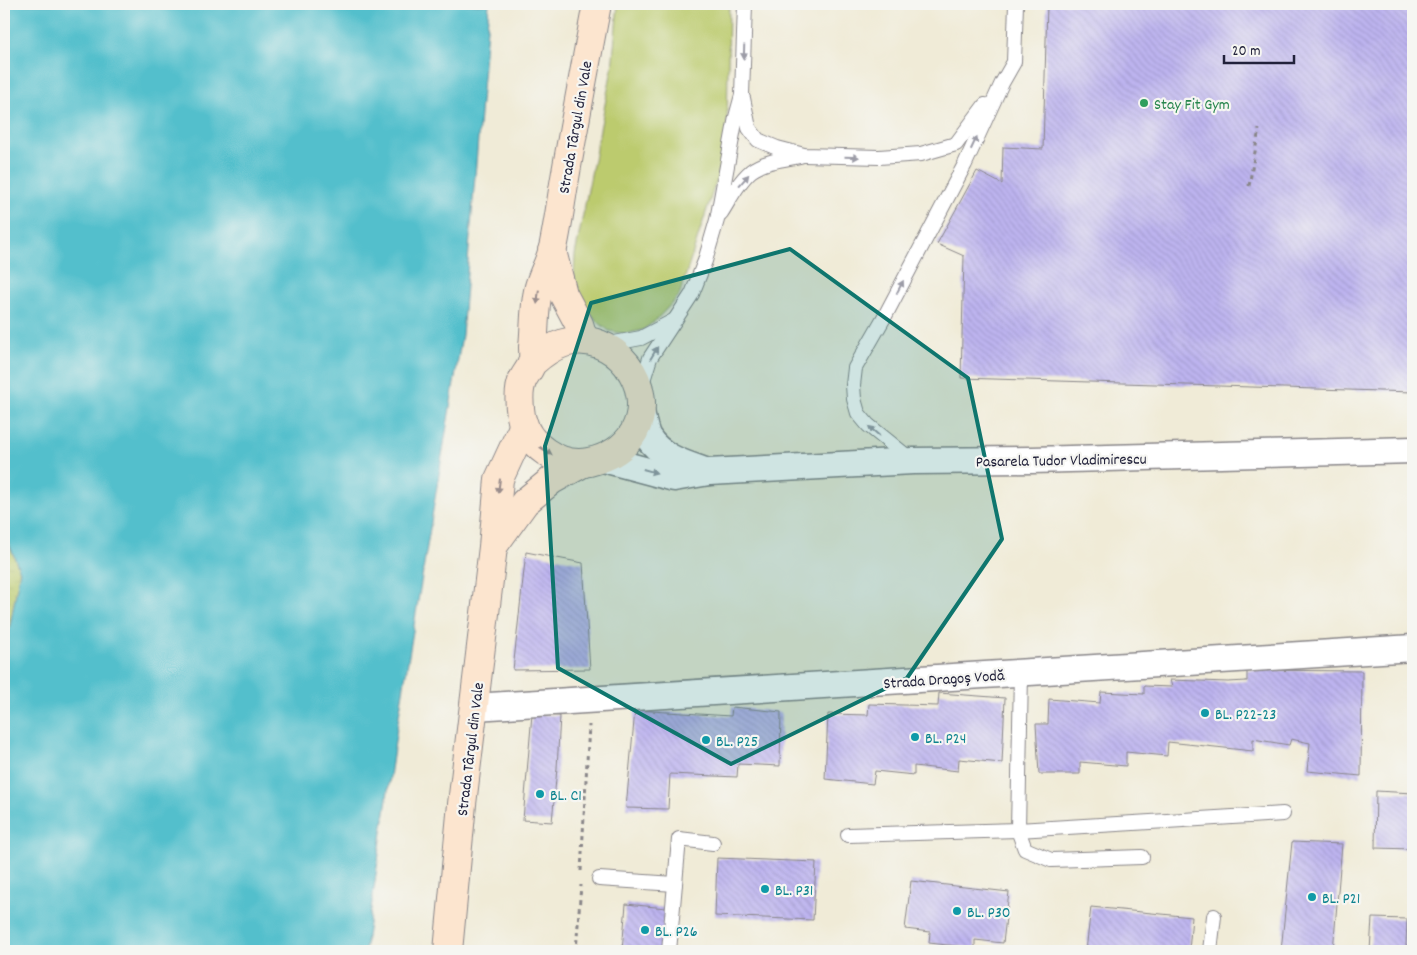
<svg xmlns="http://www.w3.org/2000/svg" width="1417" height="955" viewBox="0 0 1417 955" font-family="Dekko,sans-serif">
	<defs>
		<pattern id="wetland-marsh" width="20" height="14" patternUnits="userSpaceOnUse" patternTransform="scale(1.25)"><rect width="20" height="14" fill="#bccb6e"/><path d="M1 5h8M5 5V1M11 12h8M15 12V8" fill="none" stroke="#a1ae60"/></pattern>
		<pattern id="building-back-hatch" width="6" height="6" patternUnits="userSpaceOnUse" patternTransform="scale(1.25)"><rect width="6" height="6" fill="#bdb4ef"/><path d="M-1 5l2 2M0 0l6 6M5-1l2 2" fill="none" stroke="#a29ace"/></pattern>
	</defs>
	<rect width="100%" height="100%" fill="#f6f6f2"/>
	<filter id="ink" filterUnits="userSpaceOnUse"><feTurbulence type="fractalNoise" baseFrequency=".02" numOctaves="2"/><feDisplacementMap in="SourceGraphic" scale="10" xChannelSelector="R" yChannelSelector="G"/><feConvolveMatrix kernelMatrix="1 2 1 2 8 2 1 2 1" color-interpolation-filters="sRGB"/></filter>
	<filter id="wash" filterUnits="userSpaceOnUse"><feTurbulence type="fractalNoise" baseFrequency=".0096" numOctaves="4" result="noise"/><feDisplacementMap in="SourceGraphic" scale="20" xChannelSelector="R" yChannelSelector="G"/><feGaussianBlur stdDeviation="1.12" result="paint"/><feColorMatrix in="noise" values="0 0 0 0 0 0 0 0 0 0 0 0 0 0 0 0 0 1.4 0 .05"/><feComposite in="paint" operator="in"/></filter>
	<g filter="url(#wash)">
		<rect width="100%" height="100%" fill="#f0ebd7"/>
		<path fill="url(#wetland-marsh)" stroke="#6f7654" d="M4,531L20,571L4,658Z"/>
		<path fill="#bccb6e" stroke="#6f7654" d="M618,4H729L727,129L721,166L679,296L655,321L643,330L625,334L609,331L598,322L586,308L578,294L574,275L575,255L612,69Z"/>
		<path fill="#53bfcc" stroke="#3a7084" d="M4,4H489L462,335L397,728L365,951H4V659L20,571L4,531Z"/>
		<g id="blocks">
			<g fill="url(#building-back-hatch)">
				<path d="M1047,4H1413V392L961,378L964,256L937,244L977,171L1002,184L1003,147L1043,149Z"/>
				<path d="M526,552L583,563L590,669L513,670Z"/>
				<path d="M1247,670L1362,671L1361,776L1307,771L1310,743L1291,739L1289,745L1253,739V751L1168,742L1167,756L1126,752V766L1080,762V774H1039L1036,724H1048L1049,699L1100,703L1101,692L1144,694V686L1172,687L1170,680L1228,682L1247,681Z"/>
				<path d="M939,693L1005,698L1002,763L959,759L958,771L914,766V775L875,771L873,784L825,779L828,714L868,715L869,704L938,706Z"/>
				<path d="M732,707L781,712L780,766L738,764L737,777L670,774L668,809L626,808L635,710L731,716Z"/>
				<path d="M532,714L560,716L557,768L552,822L523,820Z"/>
				<path d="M1376,791L1413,793V849L1375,848Z"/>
				<path d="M1292,842L1342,844L1333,951H1281Z"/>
				<path d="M717,858L816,862L813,920L715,916Z"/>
				<path d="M911,881L1009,892L1003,943L975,940V948L929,943L930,932L905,929Z"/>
				<path d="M626,904L666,908L664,951H622Z"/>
				<path d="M1091,907L1192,917L1189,951H1086Z"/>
				<path d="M1372,918L1407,919L1406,945L1413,946V951H1370Z"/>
			</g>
		</g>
	</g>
	<g filter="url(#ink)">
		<use href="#blocks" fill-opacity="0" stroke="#898689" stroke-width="1"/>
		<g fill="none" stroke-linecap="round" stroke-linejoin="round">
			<defs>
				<g id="lane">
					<path d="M743,98L749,128L758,140L777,148L804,155L879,157L921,154L956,144L985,105"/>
					<path d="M721,213C730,199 738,182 751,171C764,161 785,159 800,156"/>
					<path d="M604,345L641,338L675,320"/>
					<path d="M641,387L650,358L692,294L705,261L717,220L736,117L742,95L745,4"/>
					<path d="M910,459L868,425L858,413L854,399L853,385L855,368L886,314L965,164L1002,83L1014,62L1016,4"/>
					<path d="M1021,673L1018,830L1025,849L1051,860L1142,857"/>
					<path d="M848,835L1018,830L1283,814"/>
					<path d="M599,879L675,884"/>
					<path d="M669,951L679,839L713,843"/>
					<path d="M1210,951L1214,916"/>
				</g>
				<g id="street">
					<path d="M641,411C643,419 644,430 648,437C661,458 686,464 708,472"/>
					<path d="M603,459L674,478L709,472L913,461L1032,460L1413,450"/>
					<path d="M474,707L1413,648"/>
				</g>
				<g id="secondary">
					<path d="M552,251L563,294L579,324L584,340"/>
					<path d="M532,363C542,354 551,347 564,343C613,328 659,386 634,432C624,449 607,458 589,462C560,468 526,445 521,416C519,404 518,390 523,379C526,373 531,368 532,362C534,358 533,352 533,347C535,329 534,309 538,291C541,276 550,263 553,248C558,225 561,201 565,178C575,120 586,62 597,4"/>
					<path d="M494,545L525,502L552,480L583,463"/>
					<path d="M448,951L462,804L493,547L499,479L524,425"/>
				</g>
			</defs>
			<use href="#lane" stroke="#898689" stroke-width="16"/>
			<use href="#street" stroke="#898689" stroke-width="29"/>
			<use href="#secondary" stroke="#898689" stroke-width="30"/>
			<g stroke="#898689" stroke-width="3" stroke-dasharray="4 4" stroke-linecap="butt">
				<path d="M1249,186L1259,129"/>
				<path d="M581,871L589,725"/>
				<path d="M576,951L581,885"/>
			</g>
			<use href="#lane" stroke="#fff" stroke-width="14"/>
			<use href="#street" stroke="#fff" stroke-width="26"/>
			<use href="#secondary" stroke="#fce5cf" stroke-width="28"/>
		</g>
		<defs><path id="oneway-solid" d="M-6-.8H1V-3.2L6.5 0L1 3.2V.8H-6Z" transform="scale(1.25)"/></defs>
		<g fill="#9c9ca7">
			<use href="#oneway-solid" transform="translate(744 52) rotate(92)"/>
			<use href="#oneway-solid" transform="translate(974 143) rotate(-65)"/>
			<use href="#oneway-solid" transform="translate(852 157) rotate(2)"/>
			<use href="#oneway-solid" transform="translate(744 180) rotate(-49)"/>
			<use href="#oneway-solid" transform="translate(900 287) rotate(-62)"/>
			<use href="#oneway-solid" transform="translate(654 353) rotate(-59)"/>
			<use href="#oneway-solid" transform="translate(874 431) rotate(-139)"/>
			<use href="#oneway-solid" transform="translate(650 471) rotate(16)"/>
		</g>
		<g fill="#9a8d8c">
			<use href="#oneway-solid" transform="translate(538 297) rotate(97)"/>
			<use href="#oneway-solid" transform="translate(546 451) rotate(33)"/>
			<use href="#oneway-solid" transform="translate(499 486) rotate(98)"/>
		</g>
	</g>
	<path fill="#0f766e" fill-opacity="0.2" stroke="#0f766e" stroke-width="4" stroke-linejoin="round" d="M790,249L968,378L1002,539L907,678L731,764L558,668L545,446L591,303Z"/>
	<circle fill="#2e9e5b" stroke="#f6f6f2" stroke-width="2" cx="1144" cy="103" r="5"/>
	<g fill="#0f9aa8" stroke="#f6f6f2" stroke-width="2">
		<circle cx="1205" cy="713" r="5"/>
		<circle cx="915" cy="737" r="5"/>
		<circle cx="706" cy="740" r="5"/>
		<circle cx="540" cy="794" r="5"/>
		<circle cx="765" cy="889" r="5"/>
		<circle cx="1312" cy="897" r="5"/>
		<circle cx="957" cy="911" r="5"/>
		<circle cx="645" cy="930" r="5"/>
	</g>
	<g text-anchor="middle" stroke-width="4.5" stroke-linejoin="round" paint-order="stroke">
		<g font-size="16" fill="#27864d" stroke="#f6f6f2" text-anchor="start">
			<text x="1154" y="109">Stay Fit Gym</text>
		</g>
		<g font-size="16" fill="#22223b" stroke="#f6f6f2">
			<text transform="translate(574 127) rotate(-80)" y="6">Strada Târgul din Vale</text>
			<text transform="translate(1061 459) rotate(-1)" y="6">Pasarela Tudor Vladimirescu</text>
			<text transform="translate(944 678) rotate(-4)" y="6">Strada Dragoș Vodă</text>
			<text transform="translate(469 749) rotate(-83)" y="6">Strada Târgul din Vale</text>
		</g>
		<g font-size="16" fill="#0d838f" stroke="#f6f6f2" text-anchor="start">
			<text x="1215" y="719">BL. P22-23</text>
			<text x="925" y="743">BL. P24</text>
			<text x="716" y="746">BL. P25</text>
			<text x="550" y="800">BL. C1</text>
			<text x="775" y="895">BL. P31</text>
			<text x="1322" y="903">BL. P21</text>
			<text x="967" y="917">BL. P30</text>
			<text x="655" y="936">BL. P26</text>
		</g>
	</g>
	<rect width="1417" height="955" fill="none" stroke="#f6f6f2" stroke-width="20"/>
	<path d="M1224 55v8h70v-8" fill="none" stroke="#22223b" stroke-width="2.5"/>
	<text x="1232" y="55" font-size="15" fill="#22223b" stroke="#f6f6f2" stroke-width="4" paint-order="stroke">20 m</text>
</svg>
